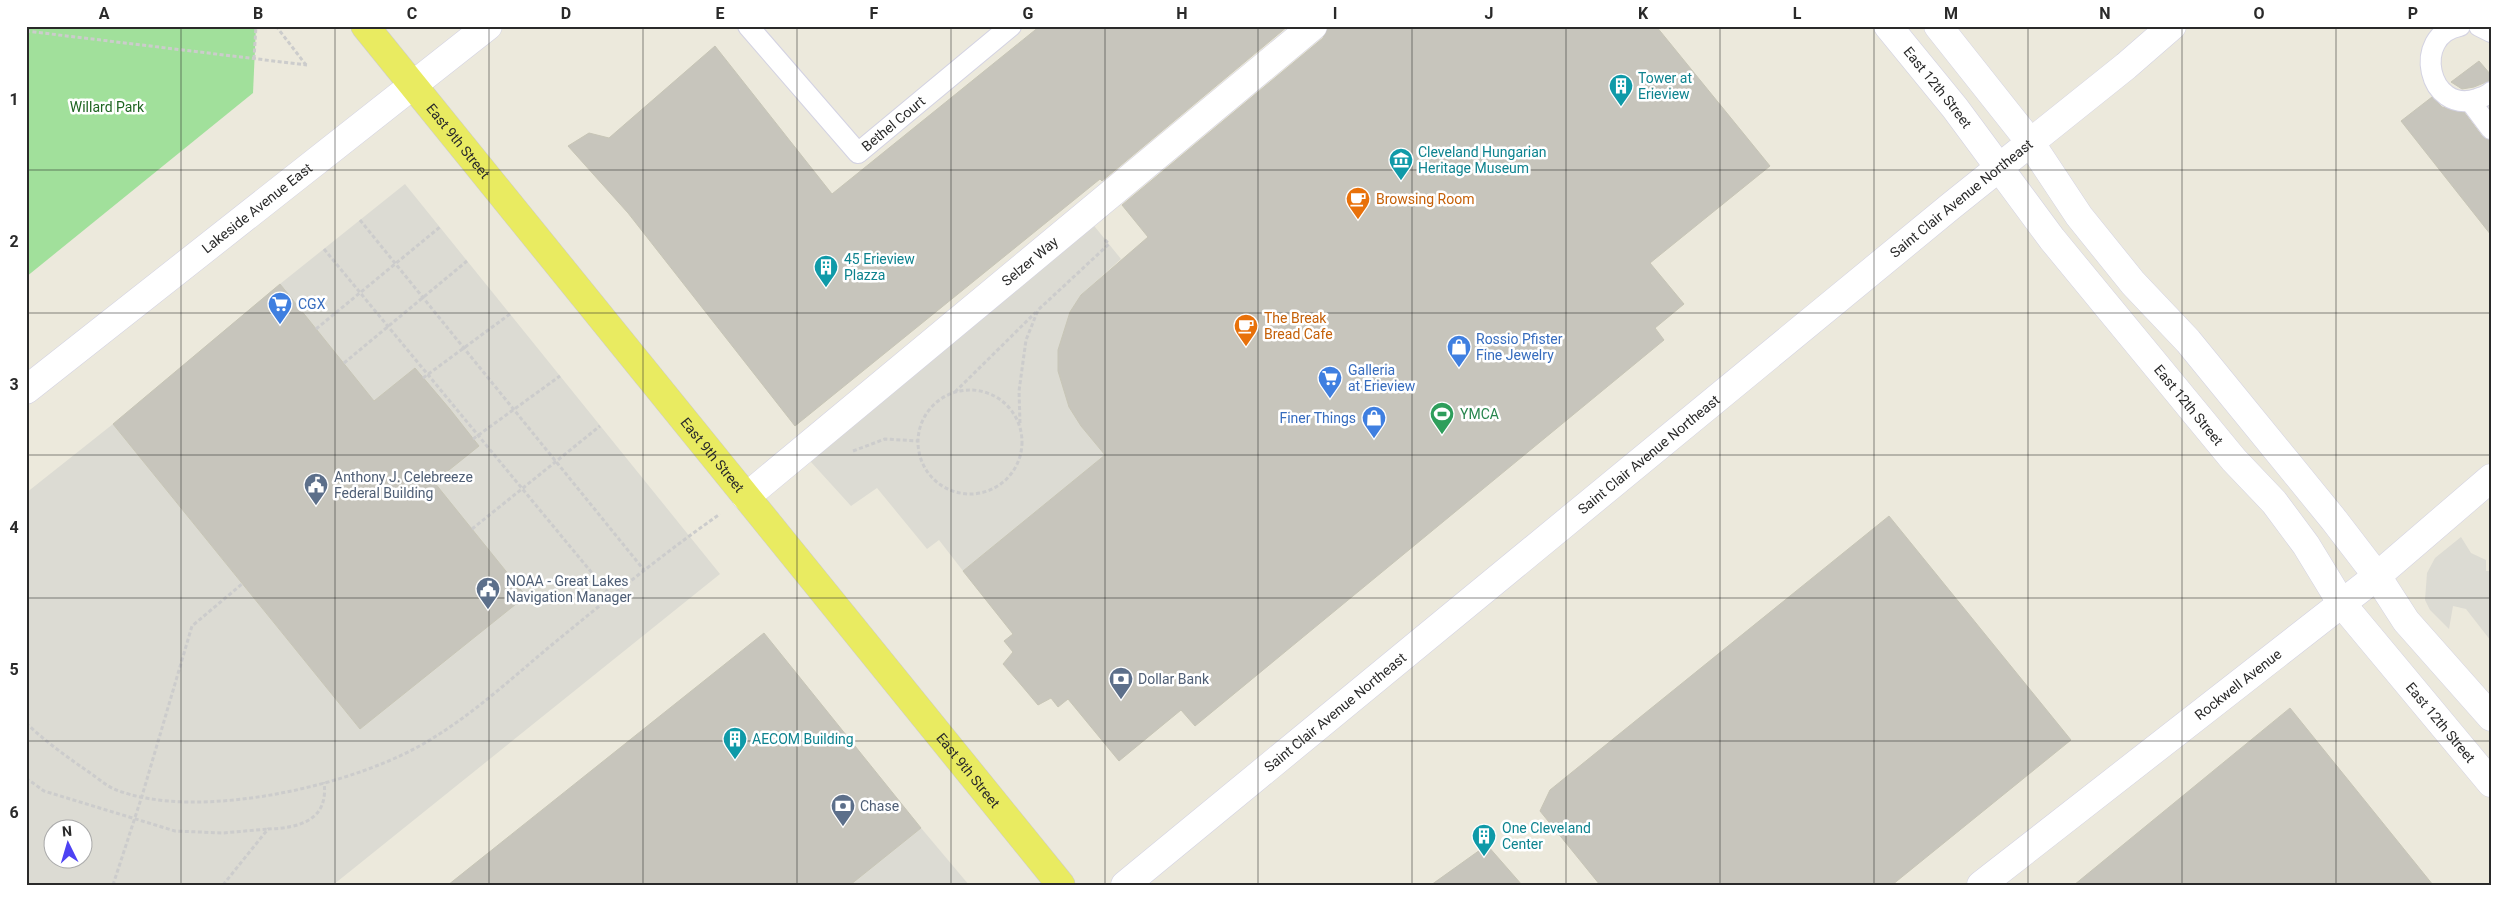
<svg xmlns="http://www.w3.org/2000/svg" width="2517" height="911" viewBox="0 0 2517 911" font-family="Roboto,sans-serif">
	<rect width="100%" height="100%" fill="#ece9dc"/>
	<path fill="#a1e09b" d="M26,26H256L253,93L26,277Z"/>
	<g fill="#dcdbd3" fill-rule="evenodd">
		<path d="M405,184L720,574L333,885H26V493L113,424L360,729L427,675L434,482L423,378L415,368L374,401L280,284ZM52,828H82V858H52Z"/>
		<path d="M1091,222L1121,259L1081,295L1070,312L1058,350V371L1069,407L1081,426L1105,455L963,571L939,540L927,549L877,488L851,506L801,451Z"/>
		<path d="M2461,537L2471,553L2486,560V571H2491V641L2466,609L2453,606L2449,629L2430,610L2425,600L2427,573L2435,558Z"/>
		<path d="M921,828L969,885H850Z"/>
	</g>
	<g fill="#c7c5bc" stroke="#c7c5b6">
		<path d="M1040,26H1288L1102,181L1100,179L795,426L628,213L568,146L589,133L609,138L715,46L832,194Z"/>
		<path d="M1328,26H1656L1770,166L1650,263L1684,304L1655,328L1664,340L1195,726L1181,710L1119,761L1068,699L1058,707L1051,698L1038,705L1022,686L1003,664L1013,652L1004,641L1013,634L963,571L1105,455L1081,426L1069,407L1058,371V350L1070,312L1081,295L1148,237L1122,205L1323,38Z"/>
		<path d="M2479,61L2491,75V80L2474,87L2462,89L2451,82Z"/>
		<path d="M2432,97L2442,107L2464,112L2482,136L2491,141V235L2401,121Z"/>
		<path d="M280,284L374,401L415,368L449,408L479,446L434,482L526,596L360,729L113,424Z"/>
		<path d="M1889,516L2071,740L1892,885H1600L1540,811L1550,790Z"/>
		<path d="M764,633L921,828L850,885H448Z"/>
		<path d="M2290,708L2433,885H2074Z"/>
		<path d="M1487,845L1522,885H1431Z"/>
	</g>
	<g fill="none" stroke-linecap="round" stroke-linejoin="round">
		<defs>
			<g id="lane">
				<path id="s1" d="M748,26L858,153L1011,26"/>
				<path d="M2460,26C2411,35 2428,115 2477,99C2482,97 2487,96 2491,92"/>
				<path d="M2479,26L2491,32"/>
				<path d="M2470,101L2491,129"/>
			</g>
			<g id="street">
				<path id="s2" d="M746,497L1313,26"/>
				<path id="s3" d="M1981,885L2377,576L2491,478"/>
			</g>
			<g id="secondary">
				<path id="s4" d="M1888,26L1955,108L2052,239L2234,460L2274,502L2306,545L2342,604L2491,783"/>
				<path d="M1938,26L2030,142L2079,216L2133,283L2188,341L2334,520L2377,576L2406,621L2491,717"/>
				<path id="s5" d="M26,390L488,26"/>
				<path id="s6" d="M1125,885L1951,206L2126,66L2172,26"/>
			</g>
			<g id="primary">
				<path id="s7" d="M365,26L1061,885"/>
			</g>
		</defs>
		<use href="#lane" stroke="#d3d2e2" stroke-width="22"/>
		<use href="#street" stroke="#d3d2e2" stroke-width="29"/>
		<use href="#secondary" stroke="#d3d2e2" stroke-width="29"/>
		<use href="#primary" stroke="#ccc" stroke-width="29"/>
		<g stroke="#ccc" stroke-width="3" stroke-dasharray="4 2.5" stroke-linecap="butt">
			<path d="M276,26L306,65"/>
			<path d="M26,31L307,65"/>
			<path d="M254,59L256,26"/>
			<path d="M360,220L644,570"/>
			<path d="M324,249L611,596"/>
			<path d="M316,329L440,227"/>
			<path d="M344,363L467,261"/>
			<path d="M423,378L510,314"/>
			<circle cx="970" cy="442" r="52"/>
			<path d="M955,392L1036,312"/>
			<path d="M1020,423L1019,391L1026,340L1038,310L1109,244L1104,239"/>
			<path d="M473,439L560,376"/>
			<path d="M853,451L885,439L918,441"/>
			<path d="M472,529L600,426"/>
			<path d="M26,723C47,743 70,759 93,775C100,780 107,786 114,789C196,823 360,785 433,738C474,713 511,679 548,648C604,602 660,556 720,514"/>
			<path d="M26,778L44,791L175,831L223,833L268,829"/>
			<path d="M113,885L142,796L192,626L242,584"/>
			<path d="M223,885L268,829C300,828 329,820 324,782"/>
		</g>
		<use href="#lane" stroke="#fff" stroke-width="20"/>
		<use href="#street" stroke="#fff" stroke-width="28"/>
		<use href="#secondary" stroke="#fff" stroke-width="28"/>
		<use href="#primary" stroke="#e9eb61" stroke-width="28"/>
	</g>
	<path fill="none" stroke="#2a2a2a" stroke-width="1" stroke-opacity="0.55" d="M181,26V885M335,26V885M489,26V885M643,26V885M797,26V885M951,26V885M1105,26V885M1258,26V885M1412,26V885M1566,26V885M1720,26V885M1874,26V885M2028,26V885M2182,26V885M2336,26V885M26,170H2491M26,313H2491M26,455H2491M26,598H2491M26,741H2491"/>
	<defs>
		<symbol id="building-pin" viewBox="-11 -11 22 30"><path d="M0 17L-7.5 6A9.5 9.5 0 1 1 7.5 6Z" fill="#0f9aa8" stroke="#fff"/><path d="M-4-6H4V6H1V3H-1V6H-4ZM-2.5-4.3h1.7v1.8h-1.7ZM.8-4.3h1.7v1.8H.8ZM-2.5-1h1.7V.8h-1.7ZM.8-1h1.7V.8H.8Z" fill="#fff"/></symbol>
		<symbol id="museum-pin" viewBox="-11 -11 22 30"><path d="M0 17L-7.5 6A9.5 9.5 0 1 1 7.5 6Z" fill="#0f9aa8" stroke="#fff"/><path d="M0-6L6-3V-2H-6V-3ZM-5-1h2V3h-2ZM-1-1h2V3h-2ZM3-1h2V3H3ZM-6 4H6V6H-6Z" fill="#fff"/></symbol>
		<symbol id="cafe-pin" viewBox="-11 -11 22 30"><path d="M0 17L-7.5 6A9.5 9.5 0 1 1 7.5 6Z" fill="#e8710a" stroke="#fff"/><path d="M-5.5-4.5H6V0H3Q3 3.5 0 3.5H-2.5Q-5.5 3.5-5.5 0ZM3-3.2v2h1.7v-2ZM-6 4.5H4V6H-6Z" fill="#fff"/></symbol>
		<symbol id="supermarket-pin" viewBox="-11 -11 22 30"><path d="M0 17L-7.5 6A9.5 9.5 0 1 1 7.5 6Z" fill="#3f7fe0" stroke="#fff"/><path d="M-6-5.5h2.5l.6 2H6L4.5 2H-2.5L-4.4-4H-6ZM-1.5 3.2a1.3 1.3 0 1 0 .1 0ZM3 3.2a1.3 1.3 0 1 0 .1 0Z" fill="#fff"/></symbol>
		<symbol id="shop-pin" viewBox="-11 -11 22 30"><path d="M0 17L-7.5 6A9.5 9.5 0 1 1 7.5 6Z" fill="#3f7fe0" stroke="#fff"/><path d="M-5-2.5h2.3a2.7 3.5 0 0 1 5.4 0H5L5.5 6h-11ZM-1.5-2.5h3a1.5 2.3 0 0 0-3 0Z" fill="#fff"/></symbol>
		<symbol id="stadium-pin" viewBox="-11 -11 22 30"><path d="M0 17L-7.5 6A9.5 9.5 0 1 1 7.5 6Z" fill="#2e9e5b" stroke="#fff"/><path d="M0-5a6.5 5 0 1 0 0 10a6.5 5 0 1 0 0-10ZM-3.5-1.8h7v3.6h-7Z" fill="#fff"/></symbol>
		<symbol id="civic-pin" viewBox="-11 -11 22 30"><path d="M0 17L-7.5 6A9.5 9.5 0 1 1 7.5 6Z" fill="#5c6f8a" stroke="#fff"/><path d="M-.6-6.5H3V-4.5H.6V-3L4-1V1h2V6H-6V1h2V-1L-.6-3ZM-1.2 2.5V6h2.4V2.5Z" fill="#fff"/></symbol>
		<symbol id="bank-pin" viewBox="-11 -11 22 30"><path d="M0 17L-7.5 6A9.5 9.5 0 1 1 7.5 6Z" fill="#5c6f8a" stroke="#fff"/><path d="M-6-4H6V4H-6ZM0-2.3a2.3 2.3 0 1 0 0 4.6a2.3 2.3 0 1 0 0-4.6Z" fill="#fff"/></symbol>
	</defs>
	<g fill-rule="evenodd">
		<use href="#building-pin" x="1607" y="72" width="28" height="38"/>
		<use href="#museum-pin" x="1387" y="146" width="28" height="38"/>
		<use href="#cafe-pin" x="1344" y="185" width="28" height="38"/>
		<use href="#building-pin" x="812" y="253" width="28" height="38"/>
		<use href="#supermarket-pin" x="266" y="290" width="28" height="38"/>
		<use href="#cafe-pin" x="1232" y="312" width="28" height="38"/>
		<use href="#shop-pin" x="1445" y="333" width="28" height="38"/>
		<use href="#supermarket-pin" x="1316" y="364" width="28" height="38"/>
		<use href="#stadium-pin" x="1428" y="400" width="28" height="38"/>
		<use href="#shop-pin" x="1360" y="404" width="28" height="38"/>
		<use href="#civic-pin" x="302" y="471" width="28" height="38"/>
		<use href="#civic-pin" x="474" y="575" width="28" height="38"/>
		<use href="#bank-pin" x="1107" y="665" width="28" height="38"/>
		<use href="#building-pin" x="721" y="725" width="28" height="38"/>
		<use href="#bank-pin" x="829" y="792" width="28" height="38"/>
		<use href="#building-pin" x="1470" y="822" width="28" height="38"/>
	</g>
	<g text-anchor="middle" stroke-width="5" stroke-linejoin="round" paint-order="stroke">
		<g font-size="14" fill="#0d838f" stroke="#fff" text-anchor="start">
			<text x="1638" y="83">Tower at<tspan x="1638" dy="16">Erieview</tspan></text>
			<text x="1418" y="157">Cleveland Hungarian<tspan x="1418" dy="16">Heritage Museum</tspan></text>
			<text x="844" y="264">45 Erieview<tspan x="844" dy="16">Plazza</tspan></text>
			<text x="752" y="744">AECOM Building</text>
			<text x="1502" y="833">One Cleveland<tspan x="1502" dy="16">Center</tspan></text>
		</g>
		<g font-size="14" fill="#2a2a2a" stroke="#fff">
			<text dy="5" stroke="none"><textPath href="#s4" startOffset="79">East 12th Street</textPath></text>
			<text dy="5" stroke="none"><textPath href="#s1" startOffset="214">Bethel Court</textPath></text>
			<text dy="5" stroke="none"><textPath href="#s7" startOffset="148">East 9th Street</textPath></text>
			<text dy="5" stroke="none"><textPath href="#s6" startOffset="1082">Saint Clair Avenue Northeast</textPath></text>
			<text dy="5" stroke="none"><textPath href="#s5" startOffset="294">Lakeside Avenue East</textPath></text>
			<text dy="5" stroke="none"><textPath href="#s2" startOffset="369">Selzer Way</textPath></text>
			<text dy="5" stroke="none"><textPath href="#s4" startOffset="484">East 12th Street</textPath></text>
			<text dy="5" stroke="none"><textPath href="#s6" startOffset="678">Saint Clair Avenue Northeast</textPath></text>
			<text dy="5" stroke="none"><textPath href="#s7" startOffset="552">East 9th Street</textPath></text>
			<text dy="5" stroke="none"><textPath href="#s3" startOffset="326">Rockwell Avenue</textPath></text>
			<text dy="5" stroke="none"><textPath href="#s6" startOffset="272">Saint Clair Avenue Northeast</textPath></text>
			<text dy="5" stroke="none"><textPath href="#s4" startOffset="890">East 12th Street</textPath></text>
			<text dy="5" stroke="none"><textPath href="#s7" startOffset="958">East 9th Street</textPath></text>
		</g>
		<g font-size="14" fill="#1d6420" stroke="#fff">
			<text x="107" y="112">Willard Park</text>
		</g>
		<g font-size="14" fill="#c56008" stroke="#fff" text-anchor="start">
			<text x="1376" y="204">Browsing Room</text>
			<text x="1264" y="323">The Break<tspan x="1264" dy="16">Bread Cafe</tspan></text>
		</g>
		<g font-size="14" fill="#366cbe" stroke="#fff" text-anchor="start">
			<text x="298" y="309">CGX</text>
			<text x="1476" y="344">Rossio Pfister<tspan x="1476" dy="16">Fine Jewelry</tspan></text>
			<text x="1348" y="375">Galleria<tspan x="1348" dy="16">at Erieview</tspan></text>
			<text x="1356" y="423" text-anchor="end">Finer Things</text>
		</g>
		<g font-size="14" fill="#27864d" stroke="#fff" text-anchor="start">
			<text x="1460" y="419">YMCA</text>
		</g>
		<g font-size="14" fill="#4e5e75" stroke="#fff" text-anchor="start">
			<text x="334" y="482">Anthony J. Celebreeze<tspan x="334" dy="16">Federal Building</tspan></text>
			<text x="506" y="586">NOAA - Great Lakes<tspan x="506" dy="16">Navigation Manager</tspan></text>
			<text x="1138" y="684">Dollar Bank</text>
			<text x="860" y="811">Chase</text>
		</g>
	</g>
	<rect width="2517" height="911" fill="none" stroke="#ffffff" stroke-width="55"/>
	<g transform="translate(68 844) rotate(355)"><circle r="24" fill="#ffffff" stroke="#aaaaaa"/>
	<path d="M0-4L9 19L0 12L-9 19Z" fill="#4d42f3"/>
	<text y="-8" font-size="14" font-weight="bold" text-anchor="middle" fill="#2a2a2a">N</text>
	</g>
	<rect x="28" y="28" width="2462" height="856" fill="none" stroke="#2a2a2a" stroke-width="2"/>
	<g font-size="16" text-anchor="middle" font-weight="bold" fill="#2a2a2a">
		<text x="104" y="19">A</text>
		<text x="258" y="19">B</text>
		<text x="412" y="19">C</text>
		<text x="566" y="19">D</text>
		<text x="720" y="19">E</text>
		<text x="874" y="19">F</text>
		<text x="1028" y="19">G</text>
		<text x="1182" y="19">H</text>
		<text x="1335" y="19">I</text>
		<text x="1489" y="19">J</text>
		<text x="1643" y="19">K</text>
		<text x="1797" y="19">L</text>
		<text x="1951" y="19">M</text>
		<text x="2105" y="19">N</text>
		<text x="2259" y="19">O</text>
		<text x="2413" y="19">P</text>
		<text x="14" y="105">1</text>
		<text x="14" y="247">2</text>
		<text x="14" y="390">3</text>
		<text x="14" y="533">4</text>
		<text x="14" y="675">5</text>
		<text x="14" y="818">6</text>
	</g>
</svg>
